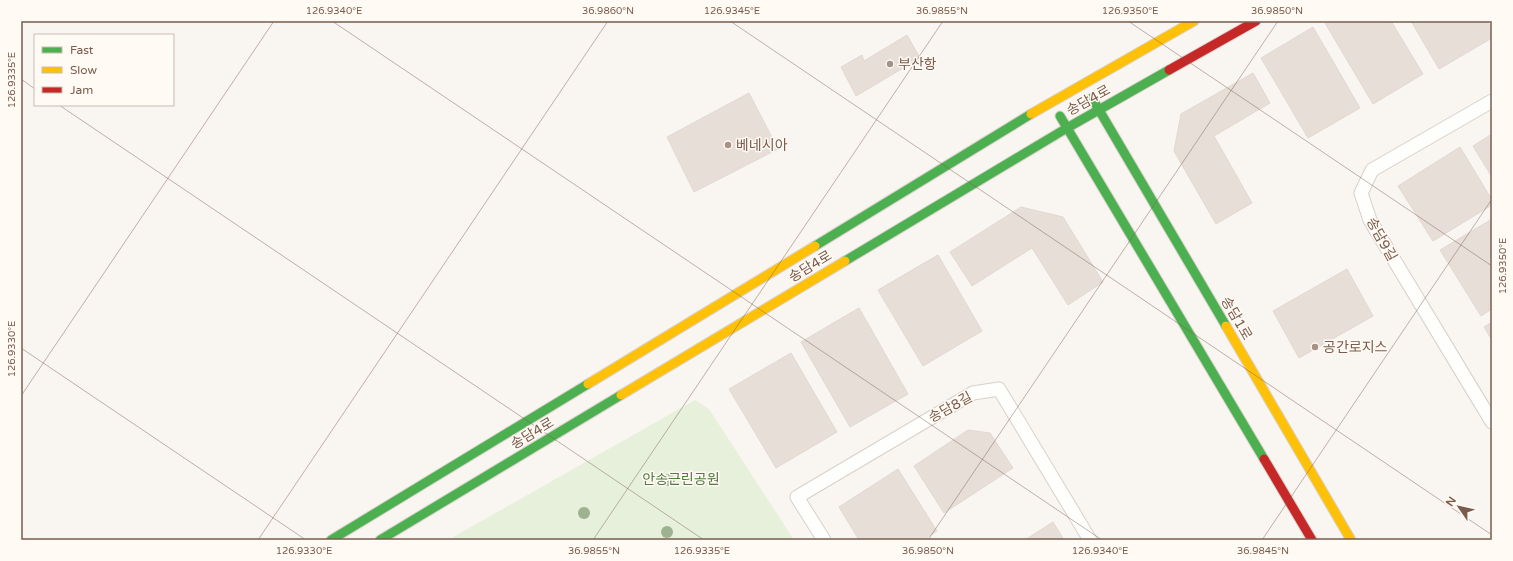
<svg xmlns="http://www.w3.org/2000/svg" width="1513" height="561" viewBox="0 0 1513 561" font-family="'Varela Round','Noto Sans KR',sans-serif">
	<rect width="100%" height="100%" fill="#f9f5f0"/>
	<path fill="#e7f0db" d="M695,400L709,409L794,540H448Z"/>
	<g fill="#e6ded7" stroke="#e2d8d2">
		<path d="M1327,21H1391L1423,74L1373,104L1325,23Z"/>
		<path d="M1411,21H1487L1492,30V38L1439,69Z"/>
		<path d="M1313,27L1360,108L1308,138L1261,58Z"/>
		<path d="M907,35L920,58L856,96L841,67L862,55L864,61Z"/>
		<path d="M1253,73L1270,103L1214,136L1252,203L1216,224L1174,151L1181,114Z"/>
		<path d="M749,93L778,149L694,192L667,137Z"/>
		<path d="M1492,134V177L1473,146Z"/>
		<path d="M1460,147L1492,200V205L1433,241L1398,186Z"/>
		<path d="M1021,207L1063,217L1103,282L1068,305L1032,248L972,286L950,252Z"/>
		<path d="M1492,219V309L1481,316L1440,250Z"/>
		<path d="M938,255L982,331L923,366L878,290Z"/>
		<path d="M1347,269L1373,316L1299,358L1273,311Z"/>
		<path d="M859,308L908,394L850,427L801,342Z"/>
		<path d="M1492,322V340L1484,327Z"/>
		<path d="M791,353L837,432L776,468L729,389Z"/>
		<path d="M968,430L990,433L1013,468L944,513L914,466Z"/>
		<path d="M898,469L937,531L923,540H859L839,507Z"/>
		<path d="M1053,522L1064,540H1025Z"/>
	</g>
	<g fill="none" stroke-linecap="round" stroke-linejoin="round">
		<defs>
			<g id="lane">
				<path d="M1492,101L1372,170L1361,193L1370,220L1492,422"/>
				<path d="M824,540L797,497L973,393L999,389L1090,540"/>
			</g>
			<g id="fast">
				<path d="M1092,98L1226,326"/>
				<path d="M1060,116L1264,459"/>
				<path d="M815,246L1031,114"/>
				<path d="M845,261L1067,128L1169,70"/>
				<path d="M331,540L588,384"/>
				<path d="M380,540L621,395"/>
			</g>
			<g id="slow">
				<path d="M1031,114L1194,21"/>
				<path d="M1226,326L1351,540"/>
				<path d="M588,384L815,246"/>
				<path d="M621,395L845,261"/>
			</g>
			<g id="jam">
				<path d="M1169,70L1256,21"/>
				<path d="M1264,459L1312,540"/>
			</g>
		</defs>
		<use href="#lane" stroke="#d7d1cb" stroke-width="15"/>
		<use href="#fast" stroke="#d9d2cb" stroke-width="11"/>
		<use href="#slow" stroke="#d9d2cb" stroke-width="11"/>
		<use href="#jam" stroke="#d9d2cb" stroke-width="11"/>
		<use href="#lane" stroke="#fefefd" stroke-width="13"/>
		<use href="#fast" stroke="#4caf50" stroke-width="9"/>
		<use href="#slow" stroke="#ffc107" stroke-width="9"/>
		<use href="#jam" stroke="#c62828" stroke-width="9"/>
	</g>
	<g fill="#9eb190">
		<circle cx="669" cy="480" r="6"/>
		<circle cx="584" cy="513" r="6"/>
		<circle cx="667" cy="532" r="6"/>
	</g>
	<path fill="none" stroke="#7a5c4d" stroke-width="1" stroke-opacity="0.45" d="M332,21L1102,540M730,21L1492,535M1128,21L1492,266M21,79L35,89M59,105L704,540M21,348L306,540M21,396L274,21M258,540L608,21M593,540L943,21M928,540L1278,21M1262,540L1492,199"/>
	<g fill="#a69286" stroke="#fffaf3" stroke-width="1.5">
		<circle cx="890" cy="64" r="4"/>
		<circle cx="728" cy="145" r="4"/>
		<circle cx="1315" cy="347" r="4"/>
	</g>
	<g text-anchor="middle" stroke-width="3" stroke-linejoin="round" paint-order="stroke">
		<g font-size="14" fill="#7a5c4d" stroke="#fffaf3" text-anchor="start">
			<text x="898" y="69">부산항</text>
			<text x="736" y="150">베네시아</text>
			<text x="1323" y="352">공간로지스</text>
		</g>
		<g font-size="14" fill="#7a5c4d" stroke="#fffaf3">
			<text transform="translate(1088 100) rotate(-29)" y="5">송담4로</text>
			<text transform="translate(1382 239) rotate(61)" y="5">송담9길</text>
			<text transform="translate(810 266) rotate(-31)" y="5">송담4로</text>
			<text transform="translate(1237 318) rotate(60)" y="5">송담1로</text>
			<text transform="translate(950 407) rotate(-29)" y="5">송담8길</text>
			<text transform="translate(532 433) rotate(-31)" y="5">송담4로</text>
		</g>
		<g font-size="14" fill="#537a41" stroke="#fffaf3">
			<text x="681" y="484">안송근린공원</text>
		</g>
	</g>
	<rect width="1513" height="561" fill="none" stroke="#fffaf3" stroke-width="44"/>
	<rect x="34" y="34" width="140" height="72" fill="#fffaf3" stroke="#cabbb1"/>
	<rect x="42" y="47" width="20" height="6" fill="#4caf50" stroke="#cabbb1"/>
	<text x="70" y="54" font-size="12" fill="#7a5c4d">Fast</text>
	<rect x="42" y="67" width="20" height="6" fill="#ffc107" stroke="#cabbb1"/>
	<text x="70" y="74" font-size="12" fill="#7a5c4d">Slow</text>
	<rect x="42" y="87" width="20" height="6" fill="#c62828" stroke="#cabbb1"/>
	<text x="70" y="94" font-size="12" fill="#7a5c4d">Jam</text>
	<g transform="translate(1459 507) rotate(304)" stroke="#fffaf3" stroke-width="3" paint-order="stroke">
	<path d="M0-3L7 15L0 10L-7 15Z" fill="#7a5c4d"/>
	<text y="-6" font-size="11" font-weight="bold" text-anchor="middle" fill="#7a5c4d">N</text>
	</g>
	<rect x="22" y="22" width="1469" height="517" fill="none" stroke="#7a5c4d" stroke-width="1.5"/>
	<g font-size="10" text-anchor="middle" fill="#7a5c4d">
		<text x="334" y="14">126.9340°E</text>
		<text x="608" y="14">36.9860°N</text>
		<text x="732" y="14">126.9345°E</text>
		<text x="942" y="14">36.9855°N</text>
		<text x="1130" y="14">126.9350°E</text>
		<text x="1277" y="14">36.9850°N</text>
		<text transform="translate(11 80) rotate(-90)" y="4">126.9335°E</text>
		<text transform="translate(1502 266) rotate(-90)" y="4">126.9350°E</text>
		<text transform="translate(11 349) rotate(-90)" y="4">126.9330°E</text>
		<text x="304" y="554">126.9330°E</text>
		<text x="594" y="554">36.9855°N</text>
		<text x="702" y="554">126.9335°E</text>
		<text x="928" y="554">36.9850°N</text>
		<text x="1100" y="554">126.9340°E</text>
		<text x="1263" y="554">36.9845°N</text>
	</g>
</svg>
